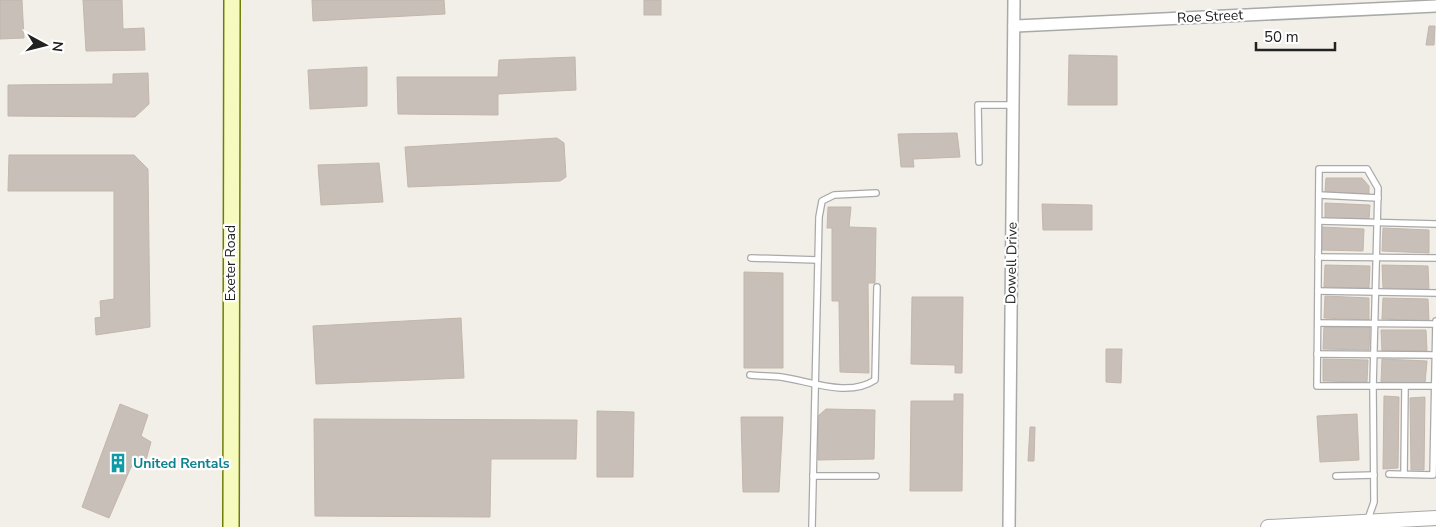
<svg xmlns="http://www.w3.org/2000/svg" width="1436" height="527" viewBox="0 0 1436 527" font-family="'Nunito Sans',sans-serif">
	<rect width="100%" height="100%" fill="#f2efe9"/>
	<g fill="#c7bfb8" stroke="#c4b6ab">
		<path d="M0,0H22L24,38L0,39Z"/>
		<path d="M83,0H122L123,29L144,28L145,50L86,51Z"/>
		<path d="M312,0H444L445,14L313,21Z"/>
		<rect x="644" y="0" width="17" height="15"/>
		<path d="M1429,26H1435L1434,45H1426Z"/>
		<path d="M1069,55L1117,56V105H1068Z"/>
		<path d="M575,57L576,90L498,94V115L398,114L397,77H498L499,60Z"/>
		<path d="M367,67V106L310,109L308,70Z"/>
		<path d="M148,73L149,104L135,117L8,116V85L113,84V74Z"/>
		<path d="M957,133L960,157L913,159L914,167H901L898,134Z"/>
		<path d="M557,138L564,143L566,177L560,181L408,187L405,147Z"/>
		<path d="M9,155H134L148,169L150,327L96,335L95,318L101,317L100,301L114,299V191H8Z"/>
		<path d="M379,163L383,202L321,205L318,165Z"/>
		<path d="M1326,178H1362L1369,186V194L1325,192Z"/>
		<path d="M1325,203L1370,205L1369,219H1325Z"/>
		<path d="M1042,204L1092,205V230H1043Z"/>
		<path d="M828,207H851L849,227L876,228L875,283H868L869,373L840,372L839,301H832V228H827Z"/>
		<path d="M1322,227L1364,229L1363,251L1321,250Z"/>
		<path d="M1383,228L1429,230V253L1382,251Z"/>
		<path d="M1325,265L1370,266L1369,288L1324,287Z"/>
		<path d="M1382,265L1428,266L1429,290L1383,288Z"/>
		<path d="M744,272L783,273V368H744Z"/>
		<path d="M1325,296L1369,298V320L1324,318Z"/>
		<path d="M912,297H963L962,373H955V365L911,364Z"/>
		<path d="M1383,298L1428,299L1429,321L1382,319Z"/>
		<path d="M461,318L464,378L316,384L313,326Z"/>
		<path d="M1324,327H1370L1369,350L1323,349Z"/>
		<path d="M1381,330H1426L1427,351H1382Z"/>
		<path d="M1106,349H1122L1121,383L1106,382Z"/>
		<path d="M1323,359L1368,360L1367,382L1323,381Z"/>
		<path d="M1382,359L1427,361L1425,383L1381,382Z"/>
		<path d="M954,394H963L962,491H910L911,401H954Z"/>
		<path d="M1384,396L1399,397L1398,468L1383,469Z"/>
		<path d="M1425,397L1424,470H1411L1410,398Z"/>
		<path d="M120,404L148,415L141,436L151,442L146,460L131,467L109,518L82,507Z"/>
		<path d="M826,409L875,410L874,459L818,460V416Z"/>
		<path d="M597,411L634,412L633,477H597Z"/>
		<path d="M1357,414L1359,460L1320,462L1317,416Z"/>
		<path d="M741,417H783L779,492H743Z"/>
		<path d="M314,419L577,420L576,459H491L490,517L315,516Z"/>
		<path d="M1030,427H1035L1034,461H1028Z"/>
	</g>
	<g fill="none" stroke-linecap="round" stroke-linejoin="round">
		<defs>
			<g id="service">
				<path d="M979,162L978,105H1013"/>
				<path d="M1319,195L1378,198"/>
				<path d="M1319,221L1436,224"/>
				<path d="M1318,257L1436,258"/>
				<path d="M751,258L818,260"/>
				<path d="M1318,291L1436,293"/>
				<path d="M1318,323L1436,324"/>
				<path d="M1317,354L1436,355"/>
				<path d="M750,375C760,376 771,376 781,377C810,381 848,398 875,380L877,287"/>
				<path d="M1389,474L1433,475L1436,321"/>
				<path d="M1404,474L1405,387"/>
				<path d="M813,476H876"/>
				<path d="M1336,476L1374,475"/>
				<path d="M1367,522L1374,502L1373,387L1378,188L1367,169H1319L1317,386H1435"/>
				<path d="M812,527L819,217L822,201L834,195L876,193"/>
			</g>
			<g id="minor">
				<path d="M1014,26L1436,6"/>
				<path d="M1009,527L1014,0"/>
			</g>
			<path id="tertiary" d="M1268,527L1436,518"/>
			<path id="secondary" d="M231,527L232,0"/>
		</defs>
		<use href="#service" stroke="#a9a9a9" stroke-width="8"/>
		<use href="#minor" stroke="#a9a9a9" stroke-width="14"/>
		<use href="#tertiary" stroke="#a9a9a9" stroke-width="16"/>
		<use href="#secondary" stroke="#707d05" stroke-width="18"/>
		<use href="#service" stroke="#fff" stroke-width="5.5"/>
		<use href="#minor" stroke="#fff" stroke-width="11"/>
		<use href="#tertiary" stroke="#fff" stroke-width="14"/>
		<use href="#secondary" stroke="#f7fabf" stroke-width="15"/>
	</g>
	<defs>
		<symbol id="building-bare" viewBox="-9 -9 18 18"><path d="M-4-6H4V6H1V3H-1V6H-4ZM-2.5-4.3h1.7v1.8h-1.7ZM.8-4.3h1.7v1.8H.8ZM-2.5-1h1.7V.8h-1.7ZM.8-1h1.7V.8H.8Z" fill="#0f9aa8" stroke="#fff" stroke-width="2.5" paint-order="stroke"/></symbol>
	</defs>
	<g fill-rule="evenodd">
		<use href="#building-bare" x="104" y="449" width="28" height="28"/>
	</g>
	<g text-anchor="middle" stroke-width="4.5" stroke-linejoin="round" paint-order="stroke">
		<g font-size="14" fill="#222" stroke="#fff">
			<text transform="translate(1210 16) rotate(-3)" y="5">Roe Street</text>
			<text transform="translate(230 263) rotate(-90)" y="5">Exeter Road</text>
			<text transform="translate(1011 263) rotate(-89)" y="5">Dowell Drive</text>
		</g>
		<g font-size="14" font-weight="bold" fill="#0d838f" stroke="#fff" text-anchor="start">
			<text x="133" y="468">United Rentals</text>
		</g>
	</g>
	<g transform="translate(45 45) rotate(97)" stroke="#ffffff" stroke-width="4" paint-order="stroke">
	<path d="M0-4L9 19L0 12L-9 19Z" fill="#222222"/>
	<text y="-8" font-size="14" font-weight="bold" text-anchor="middle" fill="#222222">N</text>
	</g>
	<path d="M1256 42v8h79v-8" fill="none" stroke="#222222" stroke-width="2.5"/>
	<text x="1264" y="42" font-size="15" fill="#222222" stroke="#ffffff" stroke-width="4" paint-order="stroke">50 m</text>
</svg>
